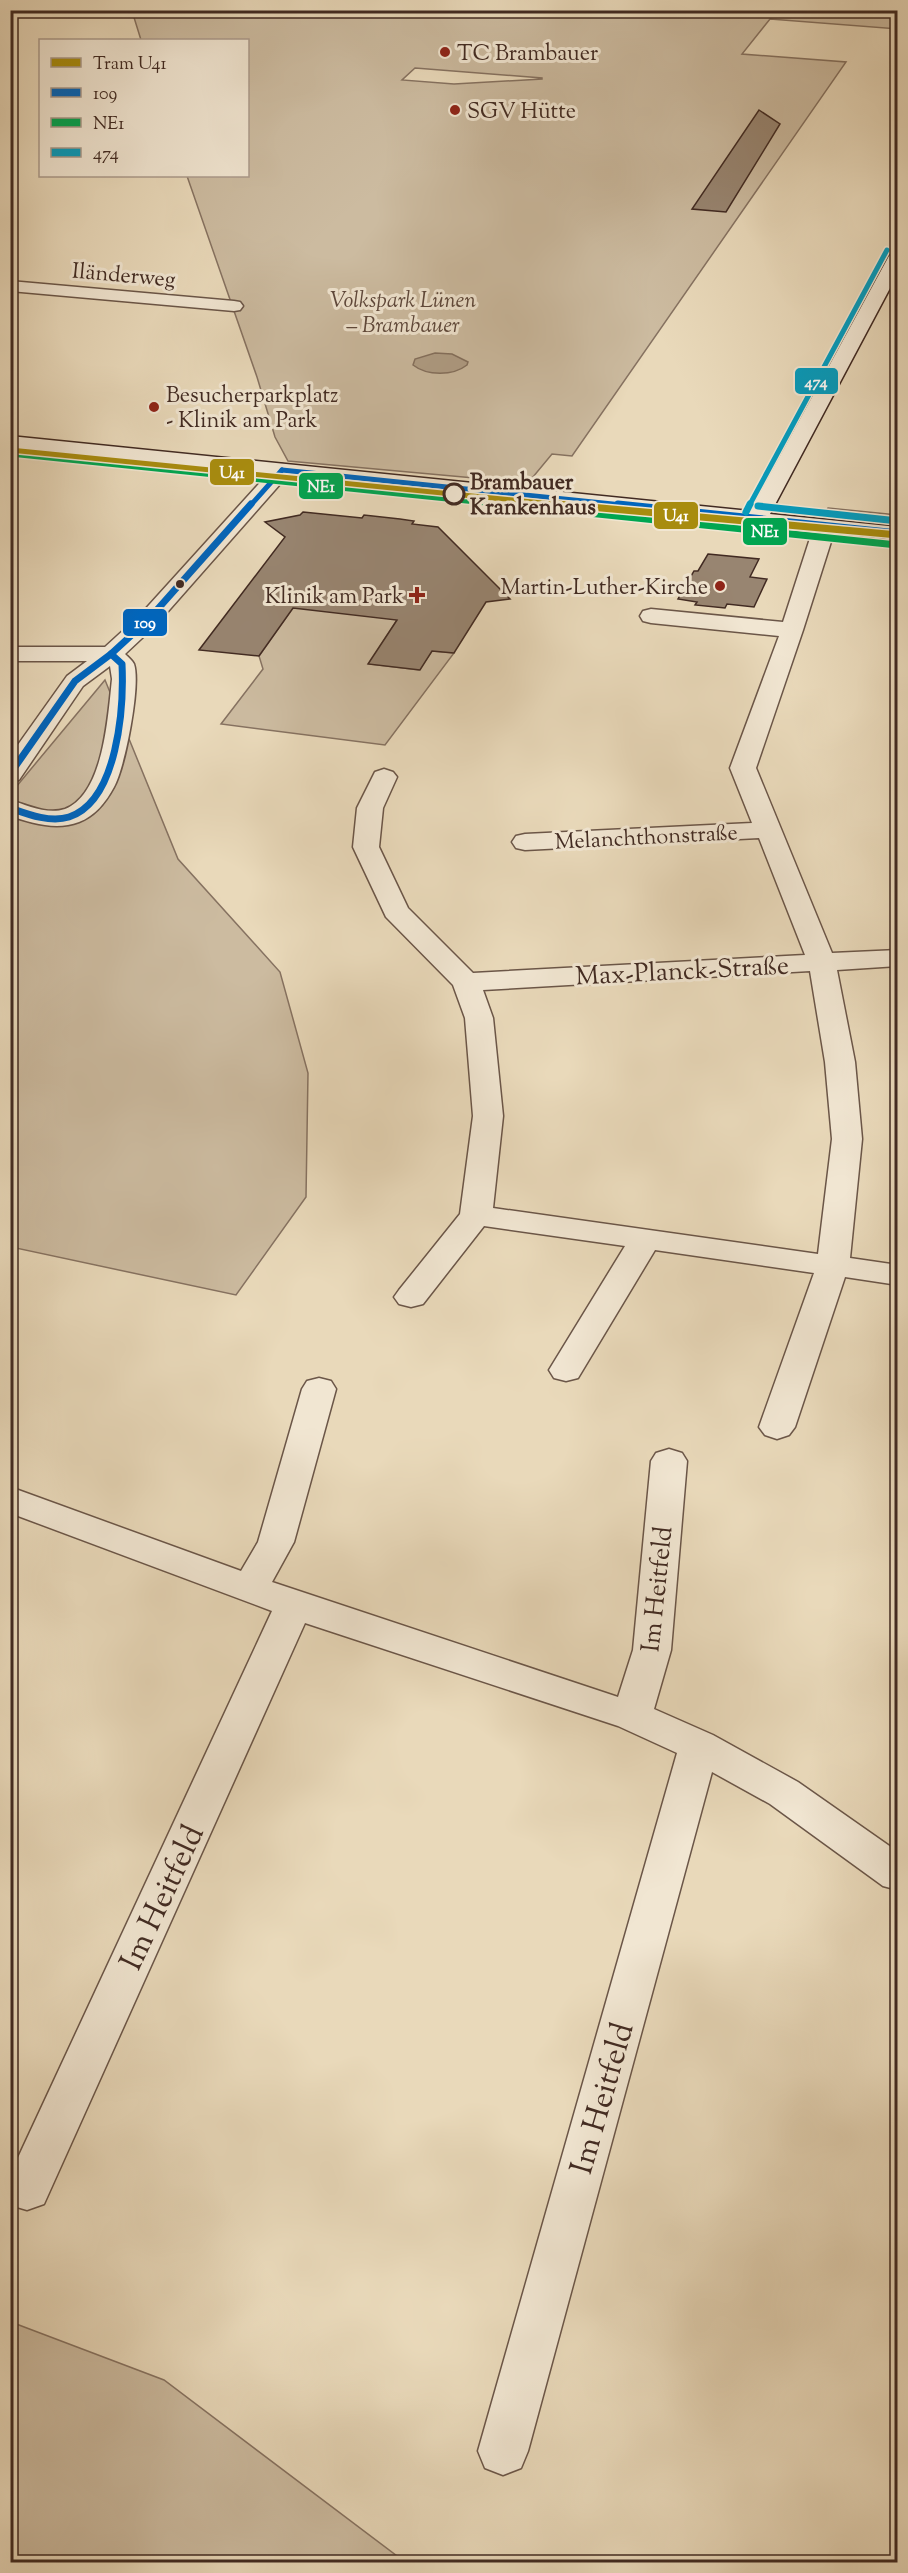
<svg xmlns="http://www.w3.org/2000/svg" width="908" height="2573" viewBox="0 0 908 2573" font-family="'Sorts Mill Goudy',serif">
	<rect width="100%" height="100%" fill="#e9d9ba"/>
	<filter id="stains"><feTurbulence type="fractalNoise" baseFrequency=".00333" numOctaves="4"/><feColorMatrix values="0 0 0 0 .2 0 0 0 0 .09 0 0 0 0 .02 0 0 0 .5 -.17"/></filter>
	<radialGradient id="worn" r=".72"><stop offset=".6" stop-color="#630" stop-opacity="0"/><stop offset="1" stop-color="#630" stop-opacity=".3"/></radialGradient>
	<g fill="#ccbba0" stroke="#867261" stroke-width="1.5" fill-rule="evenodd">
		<path d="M897,10L898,29L770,19L742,54L846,62L572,456L552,454L528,483L288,461L275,437L257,377L187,176H248V40H141L132,11ZM415,68L542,78V79L454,84L402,80Z"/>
		<path d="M828,508L897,515V519L826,512Z"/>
		<path d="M307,588L397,620L369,664L419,670L432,651L454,653L385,745L221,724L263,669L259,656Z"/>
		<path d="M105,680L178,859L280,972L308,1073L306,1197L236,1295L11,1247V793Z"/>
		<path d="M11,2322L164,2380L405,2562H11Z"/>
	</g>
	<path fill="#b09e86" stroke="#84705e" stroke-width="1.5" d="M435,353L452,354L468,362L467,365C453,376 427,376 413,365L415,359Z"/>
	<g fill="#988571" stroke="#412a22" stroke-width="1.5">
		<path d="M759,110L780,124L726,212L692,209Z"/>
		<path d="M303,512L362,518L364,515L400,519L414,521L412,524L438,527L510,599L486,602L454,653L432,651L420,670L368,664L397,620L293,608L259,656L199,650L285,537L265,522L300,515Z"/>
		<path d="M708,554L759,559L750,577L767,579L754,607L727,604L725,608L695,605L697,602L678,599L694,571H698Z"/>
	</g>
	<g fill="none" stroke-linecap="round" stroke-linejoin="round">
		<defs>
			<g id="street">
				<path d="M10,281L234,301L240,302L243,306L240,310L234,311L10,291Z"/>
				<path d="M282,464L289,466L292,470L289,474L156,625L125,654C128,657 132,660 134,664C141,685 125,767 114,787C106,802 95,816 79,822C56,831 32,823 10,816V800C27,805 47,815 65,809C104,794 108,715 112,679L110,666L83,686L19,780L10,782V756L67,676L87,661H10V647H105L140,615L275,466Z"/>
				<path d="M825,520L833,521L836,526L803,630L756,768L832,953L898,950V966L837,970L855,1062L862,1139L850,1258L898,1265V1285L845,1277L795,1427L789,1435L777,1439L765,1435L759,1427L814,1273L655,1250L578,1378L566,1381L554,1378L549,1370L625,1246L484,1226L423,1304L411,1307L399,1304L394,1297L399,1290L460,1214L473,1116L465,1018L453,985L386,917L353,847L357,808L375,772L384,769L393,772L397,777L383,808L379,847L408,908L473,973L805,955L759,838L525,850L516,848L512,842L516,836L525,834L752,823L730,768L779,636L651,623L643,621L640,616L643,611L651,609L783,622L814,526L817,521ZM810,971L825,1062L832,1139L818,1254L493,1208L503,1116L493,1018L483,990Z"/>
				<path d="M319,1378L331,1381L336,1389L294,1542L272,1582L618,1697L633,1650L651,1461L656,1453L669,1449L682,1453L687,1461L671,1650L654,1709L713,1735L798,1782L898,1852V1890L883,1886L770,1804L712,1772L528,2451L521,2468L503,2475L485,2468L478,2451L677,1753L618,1726L305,1623L44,2204L27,2210L10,2205V2175L272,1611L10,1513V1487L241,1571L258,1542L302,1389L307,1381Z"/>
			</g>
			<path id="secondary" d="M898,251V273L770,514L898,527V539L10,448V436L750,511L889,256Z"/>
		</defs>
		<use href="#street" stroke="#6b5648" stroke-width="3"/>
		<use href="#secondary" stroke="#412a22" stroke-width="3"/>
		<use href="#street" fill="#f1e6d2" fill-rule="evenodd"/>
		<use href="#secondary" fill="#f1e6d2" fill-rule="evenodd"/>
		<defs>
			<g id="bus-1-far1">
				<path d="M282,470L632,506"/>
				<path d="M250,506L282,470"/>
			</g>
			<g id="bus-1">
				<path d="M618,504L898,533"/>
				<path d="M10,774L75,681L111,654L148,620L251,504"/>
				<path d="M10,808C27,814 50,823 69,817C118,801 124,707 122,664L111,654"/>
			</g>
			<path id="bus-2-far1" d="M10,454L515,506"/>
			<path id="bus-2" d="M501,504L897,545"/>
			<path id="bus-3-far1" d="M749,506L887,250"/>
			<g id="bus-3">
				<path d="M758,506L898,521"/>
				<path d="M746,512L750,504"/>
			</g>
		</defs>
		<use href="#bus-1-far1" stroke="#f1e6d2" stroke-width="8"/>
		<use href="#bus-1" stroke="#f1e6d2" stroke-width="10"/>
		<use href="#bus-2-far1" stroke="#f1e6d2" stroke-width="8"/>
		<use href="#bus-2" stroke="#f1e6d2" stroke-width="10"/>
		<use href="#bus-3-far1" stroke="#f1e6d2" stroke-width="8"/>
		<use href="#bus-3" stroke="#f1e6d2" stroke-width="10"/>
		<use href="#bus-1-far1" stroke="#0065bd" stroke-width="5"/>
		<use href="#bus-1" stroke="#0065bd" stroke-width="7"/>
		<use href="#bus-2-far1" stroke="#00a651" stroke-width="5"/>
		<use href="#bus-2" stroke="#00a651" stroke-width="7"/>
		<use href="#bus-3-far1" stroke="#069cbd" stroke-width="5"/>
		<use href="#bus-3" stroke="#069cbd" stroke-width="7"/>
		<defs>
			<path id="tram-1-far1" d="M10,450L572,506"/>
			<path id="tram-1" d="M557,504L898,535"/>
		</defs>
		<use href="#tram-1-far1" stroke="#f1e6d2" stroke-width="8"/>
		<use href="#tram-1" stroke="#f1e6d2" stroke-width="10"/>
		<use href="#tram-1-far1" stroke="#a88c0f" stroke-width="5"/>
		<use href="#tram-1" stroke="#a88c0f" stroke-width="7"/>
	</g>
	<g fill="#8f2418" stroke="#f1e6d2" stroke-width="2">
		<circle cx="445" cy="52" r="6"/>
		<circle cx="455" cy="110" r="6"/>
		<circle cx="154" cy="407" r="6"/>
		<circle cx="720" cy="586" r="6"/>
		<path d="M414 586h6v6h6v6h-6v6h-6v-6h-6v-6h6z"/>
	</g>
	<circle fill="#f1e6d2" stroke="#412a22" stroke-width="3" cx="454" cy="494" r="10"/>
	<circle fill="#412a22" stroke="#f1e6d2" stroke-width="2" cx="180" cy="584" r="5"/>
	<g text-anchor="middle" stroke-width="6" stroke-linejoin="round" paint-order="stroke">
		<g font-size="22" fill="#412a22" stroke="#f1e6d2" text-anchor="start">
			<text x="457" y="60">TC Brambauer</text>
			<text x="467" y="118">SGV Hütte</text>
			<text x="166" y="402">Besucherparkplatz<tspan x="166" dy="25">- Klinik am Park</tspan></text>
			<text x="708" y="594" text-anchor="end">Martin-Luther-Kirche</text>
			<text x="404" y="603" text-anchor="end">Klinik am Park</text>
		</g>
		<g font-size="22" fill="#412a22" stroke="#f1e6d2">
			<text transform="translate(124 274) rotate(5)" y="8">Iländerweg</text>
			<text transform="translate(646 836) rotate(-3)" y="8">Melanchthonstraße</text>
		</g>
		<g font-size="22" font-style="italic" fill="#5d473b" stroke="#f1e6d2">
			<text x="403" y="307">Volkspark Lünen<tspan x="403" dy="25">– Brambauer</tspan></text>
		</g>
		<g font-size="22" font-weight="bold" fill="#412a22" stroke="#f1e6d2" text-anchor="start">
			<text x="470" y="489">Brambauer<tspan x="470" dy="25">Krankenhaus</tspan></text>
		</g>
		<g font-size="26" fill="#412a22" stroke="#f1e6d2">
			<text transform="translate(682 970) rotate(-3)" y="9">Max-Planck-Straße</text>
			<text transform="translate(656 1589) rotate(-84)" y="9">Im Heitfeld</text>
		</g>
		<g font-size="32" fill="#412a22" stroke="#f1e6d2">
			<text transform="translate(161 1897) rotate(-65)" y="11">Im Heitfeld</text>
			<text transform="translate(601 2098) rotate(-74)" y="11">Im Heitfeld</text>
		</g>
	</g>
	<g stroke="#f1e6d2" stroke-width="2">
		<rect x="794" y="367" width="45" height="28" rx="6" fill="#069cbd"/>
		<rect x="209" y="458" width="46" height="28" rx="6" fill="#a88c0f"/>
		<rect x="298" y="472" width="46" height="28" rx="6" fill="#00a651"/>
		<rect x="653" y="501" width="46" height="29" rx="6" fill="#a88c0f"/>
		<rect x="742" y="517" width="46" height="29" rx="6" fill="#00a651"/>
		<rect x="122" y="608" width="46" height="29" rx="6" fill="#0065bd"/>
	</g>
	<g font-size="16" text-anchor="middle" font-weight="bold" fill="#fff">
		<text x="816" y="387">474</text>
		<text x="232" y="478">U41</text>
		<text x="321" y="492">NE1</text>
		<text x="676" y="521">U41</text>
		<text x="765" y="537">NE1</text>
		<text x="145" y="628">109</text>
	</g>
	<rect width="908" height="2573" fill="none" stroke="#e9d9ba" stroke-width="36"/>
	<rect x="12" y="12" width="884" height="2549" fill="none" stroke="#412a22" stroke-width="3"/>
	<rect x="18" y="18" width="872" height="2537" fill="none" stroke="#412a22" stroke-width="1.5"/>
	<rect x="39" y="39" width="210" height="138" fill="#f1e6d2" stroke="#ab9b8c" stroke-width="1.5"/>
	<rect x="51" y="58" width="30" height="9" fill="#a88c0f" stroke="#ab9b8c" stroke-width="1.5"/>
	<text x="93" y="69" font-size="18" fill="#412a22">Tram U41</text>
	<rect x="51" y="88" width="30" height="9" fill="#0065bd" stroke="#ab9b8c" stroke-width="1.5"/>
	<text x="93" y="99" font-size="18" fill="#412a22">109</text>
	<rect x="51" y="118" width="30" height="9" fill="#00a651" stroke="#ab9b8c" stroke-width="1.5"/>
	<text x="93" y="129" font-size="18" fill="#412a22">NE1</text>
	<rect x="51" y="148" width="30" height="9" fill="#069cbd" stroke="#ab9b8c" stroke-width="1.5"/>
	<text x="93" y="159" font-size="18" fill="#412a22">474</text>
	<rect width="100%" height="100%" filter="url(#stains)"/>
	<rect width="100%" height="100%" fill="url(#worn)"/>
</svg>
